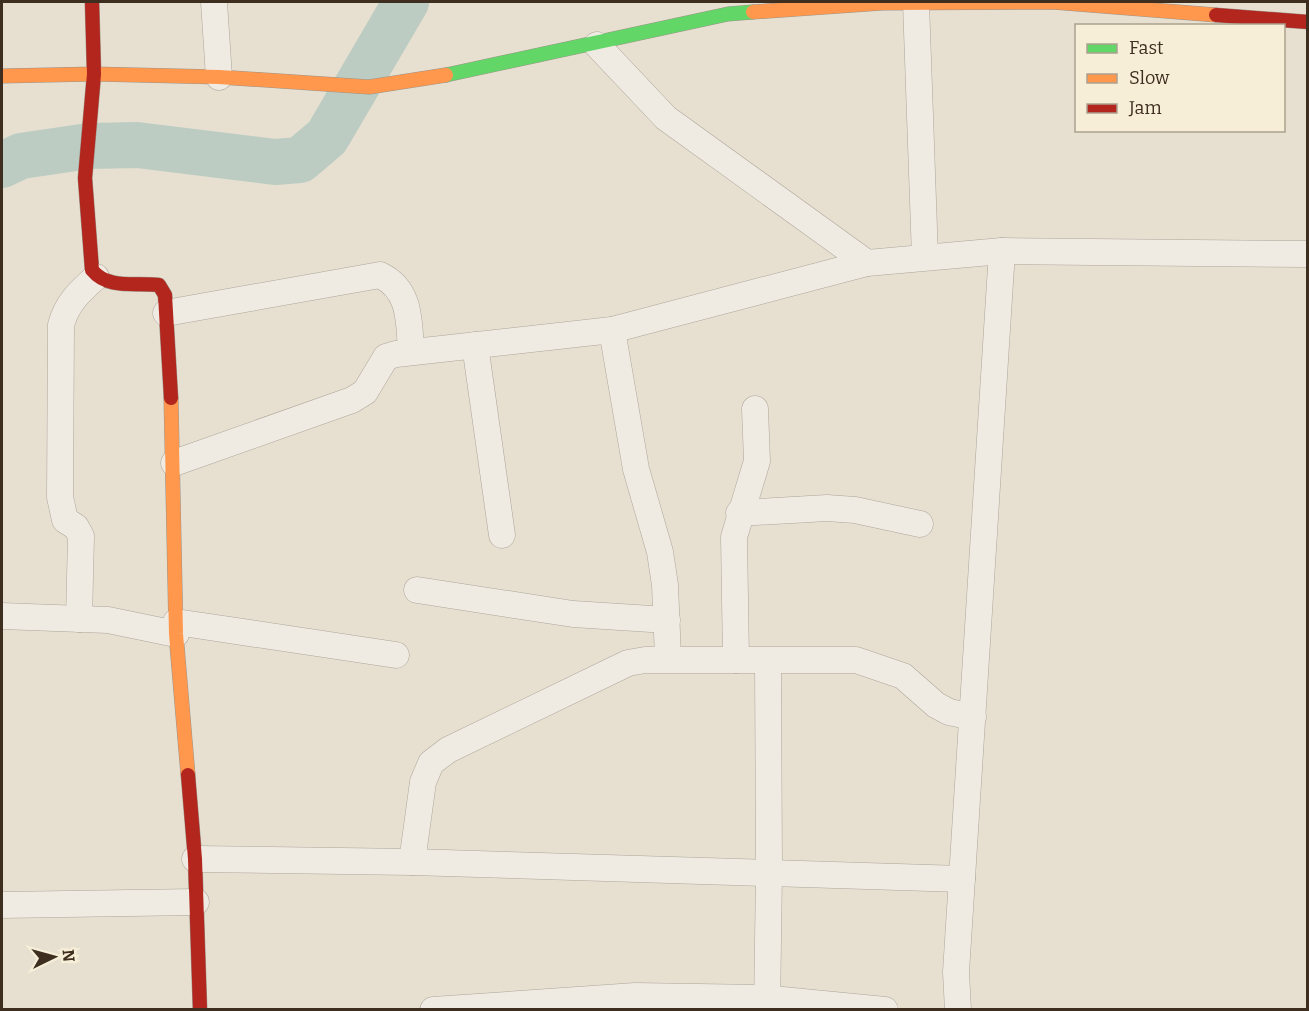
<svg xmlns="http://www.w3.org/2000/svg" width="1309" height="1011" viewBox="0 0 1309 1011" font-family="Bitter,serif">
	<rect width="100%" height="100%" fill="#e7e0d1"/>
	<g fill="none" stroke-linecap="round" stroke-linejoin="round">
		<path stroke="#bcccc2" stroke-width="46" d="M2,165L21,156L89,146L137,145L275,162L300,160L327,137L406,2"/>
		<defs>
			<g id="street">
				<path d="M214,2L219,77"/>
				<path d="M916,3L925,257"/>
				<path d="M597,45L666,118L867,263"/>
				<path d="M166,313L380,275C411,290 409,321 411,352"/>
				<path d="M612,330L867,263L1002,251"/>
				<path d="M475,345L502,535"/>
				<path d="M174,463L352,400L365,392L386,357L396,354L612,330L636,469L660,552L665,585L668,658"/>
				<path d="M739,513L827,508L855,510L920,524"/>
				<path d="M417,590L573,614L667,620"/>
				<path d="M2,616L108,620L176,634"/>
				<path d="M79,619L81,536L76,527L65,520L60,497L61,325C67,303 79,292 96,277"/>
				<path d="M176,622L396,655"/>
				<path d="M736,660L734,537L757,461L755,409"/>
				<path d="M195,859L412,862L962,879"/>
				<path d="M412,862L423,782L431,763L448,750L628,663L645,660H856L903,676L936,705L949,712L973,717"/>
				<path d="M2,905L196,902"/>
				<path d="M433,1010L635,996L762,998L885,1010"/>
				<path d="M767,1010L769,872L768,661"/>
				<path d="M958,1010L956,972L1002,251L1308,254"/>
			</g>
			<path id="fast" d="M446,75L728,14L753,12"/>
			<g id="slow">
				<path d="M753,12L882,3L1052,2L1216,15"/>
				<path d="M2,76L94,74L219,77L369,87L446,75"/>
				<path d="M171,398L176,634L188,775"/>
			</g>
			<g id="jam">
				<path d="M92,2L94,74L85,178L92,270C108,290 136,282 159,285L165,295L171,398"/>
				<path d="M1216,15L1308,22"/>
				<path d="M188,775L195,859L200,1010"/>
			</g>
		</defs>
		<use href="#street" stroke="#ada599" stroke-width="27"/>
		<use href="#fast" stroke="#9c958a" stroke-width="15"/>
		<use href="#slow" stroke="#9c958a" stroke-width="15"/>
		<use href="#jam" stroke="#9c958a" stroke-width="15"/>
		<use href="#street" stroke="#efebe3" stroke-width="26"/>
		<use href="#fast" stroke="#63d668" stroke-width="14"/>
		<use href="#slow" stroke="#ff974d" stroke-width="14"/>
		<use href="#jam" stroke="#b3261e" stroke-width="14"/>
	</g>
	<rect width="1309" height="1011" fill="none" stroke="#3d2e20" stroke-width="6"/>
	<rect x="1075" y="24" width="210" height="108" fill="#f7eed8" stroke="#ada18e" stroke-width="1.5"/>
	<rect x="1087" y="44" width="30" height="9" fill="#63d668" stroke="#ada18e" stroke-width="1.5"/>
	<text x="1129" y="54" font-size="18" fill="#3d2e20">Fast</text>
	<rect x="1087" y="74" width="30" height="9" fill="#ff974d" stroke="#ada18e" stroke-width="1.5"/>
	<text x="1129" y="84" font-size="18" fill="#3d2e20">Slow</text>
	<rect x="1087" y="104" width="30" height="9" fill="#b3261e" stroke="#ada18e" stroke-width="1.5"/>
	<text x="1129" y="114" font-size="18" fill="#3d2e20">Jam</text>
	<g transform="translate(54 957) rotate(85)" stroke="#f7eed8" stroke-width="4.5" paint-order="stroke">
	<path d="M0-4.5L10 22L0 15L-10 22Z" fill="#3d2e20"/>
	<text y="-9" font-size="16" font-weight="bold" text-anchor="middle" fill="#3d2e20">N</text>
	</g>
</svg>
